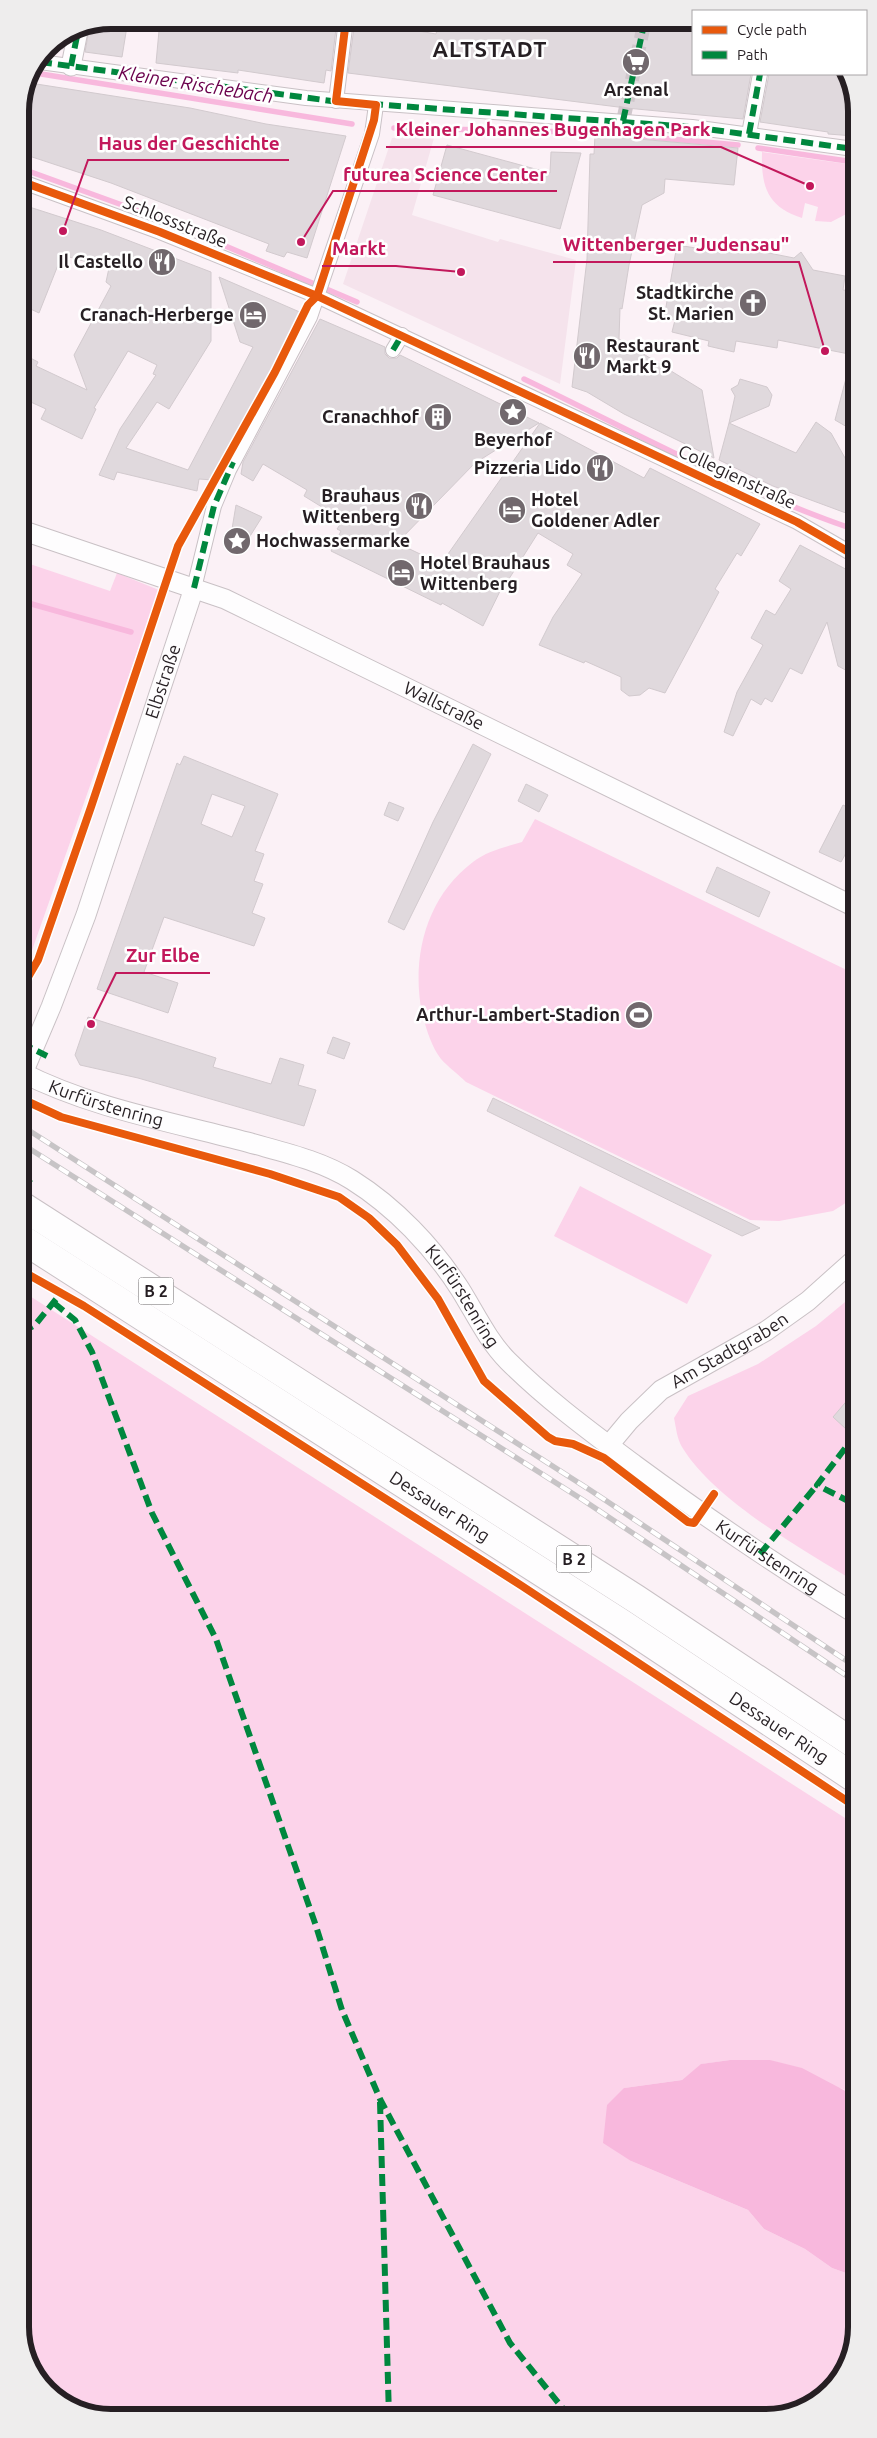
<svg xmlns="http://www.w3.org/2000/svg" width="877" height="2438" viewBox="0 0 877 2438" font-family="Ubuntu,sans-serif">
	<rect width="100%" height="100%" fill="#fbf1f6"/>
	<path fill="#f5e3ec" d="M419,137L434,138L412,215L498,242L500,239L576,260L560,384L343,284L392,138Z"/>
	<g fill="#fcd3ea">
		<path d="M762,152L854,165V210L831,222L815,221L818,207L805,203L802,218C767,207 761,186 762,152Z"/>
		<path d="M21,561L110,591L117,573L159,590L30,956L21,970Z"/>
		<path d="M535,819L855,974V1197L833,1211L779,1221L750,1220L466,1082C458,1074 448,1067 441,1059C431,1046 426,1028 422,1013C411,958 426,897 473,862C487,851 505,847 522,842Z"/>
		<path d="M580,1186L712,1255L687,1304L554,1236Z"/>
		<path d="M22,1291L856,1825L857,2097L843,2089L730,2060L702,2064L682,2080L624,2088L631,2161L748,2210L764,2229L805,2249L832,2268L857,2277V2328L838,2383L790,2415L104,2418L51,2396L23,2351Z"/>
		<path d="M856,1293V1582C803,1550 714,1500 682,1447C677,1439 676,1427 674,1418L688,1396L758,1364L816,1326Z"/>
	</g>
	<path fill="#f8b8dd" d="M730,2060H770L802,2068L857,2097V2277L832,2268L805,2249L764,2229L748,2210L631,2161L603,2143L607,2105L624,2088L682,2080L701,2064Z"/>
	<g fill="none" stroke-linecap="round" stroke-linejoin="round">
		<g stroke="#f8b8dd" stroke-width="5.5">
			<path d="M35,73L352,124"/>
			<path d="M394,128L576,132"/>
			<path d="M593,132L738,145"/>
			<path d="M758,148L854,162"/>
			<path d="M20,168L169,222L357,302"/>
			<path d="M524,379C632,431 737,489 850,528"/>
			<path d="M21,601L131,632"/>
		</g>
	</g>
	<g fill="#e0d9dd" stroke="#d2cace" fill-rule="evenodd">
		<path d="M111,20H128L122,57L85,52L90,24Z"/>
		<path d="M160,20H205L204,26L244,31L246,20L285,24L286,20H337L331,71L326,70L324,83L238,70V73L156,63Z"/>
		<path d="M355,20H402L401,28L436,34L439,20H693V74H751L743,119L626,108L348,73Z"/>
		<path d="M66,34L63,49L46,47L47,46Z"/>
		<path d="M769,74H845L854,87V136L828,134V132L760,122Z"/>
		<path d="M30,83L190,108L266,124L346,136L307,258L287,252L284,257L266,251L269,244L111,183L20,153V105Z"/>
		<path d="M595,135L738,148L734,185L665,179L664,193L642,205L629,265L622,309L620,308L619,339L702,390L714,458L624,414L587,392L572,387L587,259L590,154H594Z"/>
		<path d="M447,145L550,173L551,152L581,153L560,229L433,195Z"/>
		<path d="M20,204L101,230L211,272V341L169,409L157,402L126,448L188,470L253,347L240,342L219,277L302,313L213,480L199,479L197,491L117,472L114,480L99,475L120,429L156,375L153,374L157,365L128,351L94,408L96,409L82,439L41,419L46,409L22,398L26,388L21,398V353L38,362L36,366L87,390L74,355L111,286L106,282L109,268L62,255L39,313L20,304Z"/>
		<path d="M703,240L794,258L801,252L813,270L845,276L843,290L854,291V355L778,340L777,348L736,341L734,352L708,346L709,341L672,332L675,320L664,318L677,245L702,249Z"/>
		<path d="M320,319L385,347V354L389,358H397L400,355L539,423L475,463L397,543L441,564L540,423L644,478L650,468L760,524L741,556L737,553L715,589L719,592L665,693L649,688L640,695L629,696L621,690V677L585,661L584,663L539,645L553,617L582,574L567,565L573,554L538,533L507,582L505,581L483,626L442,603L441,605L331,551L341,531L337,529L343,520L304,496L307,490L263,464L253,481L241,474L243,462Z"/>
		<path d="M849,367L854,368V431L835,420Z"/>
		<path d="M740,379L767,387L772,395L769,406L729,423L735,396L731,389L738,385Z"/>
		<path d="M816,422L831,433L854,474V516L773,486L719,460L729,423L796,453Z"/>
		<path d="M236,505L262,517L247,541L231,535Z"/>
		<path d="M800,545L855,574V675L838,666L827,622L802,674L790,668L772,702L765,698L761,705L751,699L733,736L724,732L737,692L763,645L751,638L766,610L775,615L791,589L779,581Z"/>
		<path d="M473,744L491,754L404,930L388,922L433,822Z"/>
		<path d="M184,756L278,794L255,851L264,854L254,881L263,884L252,913L265,918L254,946L164,917L144,972L178,983L168,1013L97,989L177,763L180,765ZM212,794L245,806L232,837L201,824Z"/>
		<path d="M526,784L548,795L539,812L518,801Z"/>
		<path d="M389,802L404,808L398,821L384,815Z"/>
		<path d="M843,805L855,811V837L841,862L819,852Z"/>
		<path d="M717,867L770,892L759,917L706,892Z"/>
		<path d="M88,1017L216,1058L213,1067L271,1084L280,1058L304,1065L298,1085L316,1090L304,1126L138,1078L80,1065L75,1055Z"/>
		<path d="M333,1037L350,1043L344,1059L327,1053Z"/>
		<path d="M493,1098L760,1228L742,1236L487,1111Z"/>
		<path d="M856,1390V1418L846,1429L833,1417Z"/>
	</g>
	<g fill="none" stroke-linecap="round" stroke-linejoin="round">
		<path stroke="#d0c7cc" stroke-width="14" stroke-dasharray="14 7" stroke-linecap="butt" d="M623,121L645,20"/>
		<defs>
			<g id="pedestrian">
				<path d="M40,62L306,98L692,127L854,149"/>
				<path d="M336,101L346,20"/>
				<path d="M749,134L760,74"/>
				<path d="M20,181L160,232L317,296L797,522L854,555"/>
				<path d="M393,350L402,335"/>
				<path d="M194,588L214,506L229,470L310,317L372,134L376,105"/>
			</g>
			<g id="minor">
				<path d="M71,66L79,26"/>
				<path id="s1" d="M21,530L225,599L855,907"/>
				<path id="s2" d="M21,1072C91,1108 172,1122 247,1142C282,1152 320,1160 352,1180C395,1207 433,1247 460,1289C475,1313 488,1341 508,1361C547,1400 591,1432 635,1465C707,1518 780,1568 856,1614"/>
				<path id="s3" d="M23,1073L51,1007L86,915L194,588"/>
				<path id="s4" d="M609,1445L629,1421L661,1390L766,1331L808,1301L855,1259"/>
			</g>
			<g id="primary">
				<path d="M22,1206L636,1599L856,1745"/>
				<path id="s5" d="M22,1239L621,1623L856,1779"/>
			</g>
		</defs>
		<use href="#pedestrian" stroke="#c9c1c5" stroke-width="16"/>
		<use href="#minor" stroke="#c9c1c5" stroke-width="21"/>
		<use href="#primary" stroke="#c9c1c5" stroke-width="30"/>
		<use href="#pedestrian" stroke="#fefdfe" stroke-width="14"/>
		<use href="#minor" stroke="#fefdfe" stroke-width="19"/>
		<use href="#primary" stroke="#fefdfe" stroke-width="28"/>
		<defs>
			<g id="rail">
				<path d="M22,1126L590,1490L856,1667"/>
				<path d="M22,1144L583,1500L856,1682"/>
			</g>
		</defs>
		<use href="#rail" stroke="#c7c4c6" stroke-width="5.5"/>
		<use href="#rail" stroke="#fff" stroke-width="4" stroke-dasharray="11" stroke-linecap="butt"/>
		<g stroke="#00873e" stroke-width="6" stroke-dasharray="12 6" stroke-linecap="butt">
			<path d="M40,62L339,102"/>
			<path d="M71,66L79,26"/>
			<path d="M371,104L692,127L854,149"/>
			<path d="M623,121L645,20"/>
			<path d="M749,134L760,74"/>
			<path d="M393,350L402,335"/>
			<path d="M194,588L214,506L233,462"/>
			<path d="M21,1043L47,1056"/>
			<path d="M23,1073L27,1103"/>
			<path d="M22,1112L27,1103"/>
			<path d="M22,1175L35,1187"/>
			<path d="M54,1303L75,1320L92,1352L152,1513L216,1639L316,1926L342,2010L380,2099L510,2343L569,2416"/>
			<path d="M22,1332L35,1325L57,1298"/>
			<path d="M856,1434L817,1485L856,1505"/>
			<path d="M760,1554L817,1485"/>
			<path d="M380,2102L389,2417"/>
		</g>
		<defs>
			<g id="cycleway">
				<path d="M20,181L160,232L317,296L797,522L854,555"/>
				<path d="M21,989L38,960L91,807L178,546L275,372L308,305L317,296L320,287L374,120L376,105L336,101L346,20"/>
				<path d="M22,1099L61,1117L270,1174L339,1197L369,1218L397,1245L438,1299L484,1381L548,1437L555,1441L573,1444L604,1458L688,1522L694,1523L714,1494"/>
				<path d="M22,1271L84,1306L522,1586L856,1807"/>
			</g>
		</defs>
		<use href="#cycleway" stroke="#fff" stroke-width="11"/>
		<use href="#cycleway" stroke="#e8590c" stroke-width="8"/>
	</g>
	<defs>
		<symbol id="supermarket-disc" viewBox="-11 -11 22 22"><circle r="9.5" fill="#71686d" stroke="#fff"/><path d="M-6-5.5h2.5l.6 2H6L4.5 2H-2.5L-4.4-4H-6ZM-1.5 3.2a1.3 1.3 0 1 0 .1 0ZM3 3.2a1.3 1.3 0 1 0 .1 0Z" fill="#fff"/></symbol>
		<symbol id="restaurant-disc" viewBox="-11 -11 22 22"><circle r="9.5" fill="#71686d" stroke="#fff"/><path d="M-5-6h1v4h1v-4h1v4h1v-4h1v5L-1.5 .5V6h-2V.5L-5-1ZM5-6V6H3V1.5H1.5Q1.5-4 5-6Z" fill="#fff"/></symbol>
		<symbol id="church-disc" viewBox="-11 -11 22 22"><circle r="9.5" fill="#71686d" stroke="#fff"/><path d="M-1.2-6h2.4v3.5h3.3v2.4h-3.3V6h-2.4V-.1h-3.3v-2.4h3.3Z" fill="#fff"/></symbol>
		<symbol id="hotel-disc" viewBox="-11 -11 22 22"><circle r="9.5" fill="#71686d" stroke="#fff"/><path d="M-6-4.5h1.5V1H6V5H4.5V3h-9V5H-6ZM-4 0a1.8 1.8 0 1 1 3.6 0ZM.5 0V-2.5h3Q6-2.5 6 0Z" fill="#fff"/></symbol>
		<symbol id="sight-disc" viewBox="-11 -11 22 22"><circle r="9.5" fill="#71686d" stroke="#fff"/><path d="M0-6L1.8-2.2L6-1.7L2.9 1.2L3.7 5.4L0 3.3L-3.7 5.4L-2.9 1.2L-6-1.7L-1.8-2.2Z" fill="#fff"/></symbol>
		<symbol id="building-disc" viewBox="-11 -11 22 22"><circle r="9.5" fill="#71686d" stroke="#fff"/><path d="M-4-6H4V6H1V3H-1V6H-4ZM-2.5-4.3h1.7v1.8h-1.7ZM.8-4.3h1.7v1.8H.8ZM-2.5-1h1.7V.8h-1.7ZM.8-1h1.7V.8H.8Z" fill="#fff"/></symbol>
		<symbol id="stadium-disc" viewBox="-11 -11 22 22"><circle r="9.5" fill="#71686d" stroke="#fff"/><path d="M0-5a6.5 5 0 1 0 0 10a6.5 5 0 1 0 0-10ZM-3.5-1.8h7v3.6h-7Z" fill="#fff"/></symbol>
	</defs>
	<g fill-rule="evenodd">
		<use href="#supermarket-disc" x="620" y="46" width="32" height="32"/>
		<use href="#restaurant-disc" x="146" y="246" width="32" height="32"/>
		<use href="#church-disc" x="737" y="287" width="32" height="32"/>
		<use href="#hotel-disc" x="237" y="299" width="32" height="32"/>
		<use href="#restaurant-disc" x="571" y="340" width="32" height="32"/>
		<use href="#sight-disc" x="497" y="396" width="32" height="32"/>
		<use href="#building-disc" x="422" y="401" width="32" height="32"/>
		<use href="#restaurant-disc" x="584" y="452" width="32" height="32"/>
		<use href="#restaurant-disc" x="403" y="490" width="32" height="32"/>
		<use href="#hotel-disc" x="496" y="494" width="32" height="32"/>
		<use href="#sight-disc" x="221" y="525" width="32" height="32"/>
		<use href="#hotel-disc" x="385" y="557" width="32" height="32"/>
		<use href="#stadium-disc" x="623" y="999" width="32" height="32"/>
	</g>
	<g text-anchor="middle" stroke-width="5" stroke-linejoin="round" paint-order="stroke">
		<g fill="#fff" stroke="#676265" stroke-width="1">
			<rect x="138.5" y="1277.5" width="35" height="27" rx="4"/>
			<rect x="556.5" y="1545.5" width="35" height="27" rx="4"/>
		</g>
		<g font-size="16" font-weight="bold" fill="#261f23">
			<text x="156" y="1297">B 2</text>
			<text x="574" y="1565">B 2</text>
		</g>
		<g font-size="18" font-weight="bold" fill="#261f23" stroke="#fff" text-anchor="end">
			<text x="636" y="96" text-anchor="middle">Arsenal</text>
			<text x="143" y="268">Il Castello</text>
			<text x="734" y="299">Stadtkirche<tspan x="734" dy="21">St. Marien</tspan></text>
			<text x="234" y="321">Cranach-Herberge</text>
			<text x="606" y="352" text-anchor="start">Restaurant<tspan x="606" dy="21">Markt 9</tspan></text>
			<text x="419" y="423">Cranachhof</text>
			<text x="513" y="446" text-anchor="middle">Beyerhof</text>
			<text x="581" y="474">Pizzeria Lido</text>
			<text x="400" y="502">Brauhaus<tspan x="400" dy="21">Wittenberg</tspan></text>
			<text x="531" y="506" text-anchor="start">Hotel<tspan x="531" dy="21">Goldener Adler</tspan></text>
			<text x="256" y="547" text-anchor="start">Hochwassermarke</text>
			<text x="420" y="569" text-anchor="start">Hotel Brauhaus<tspan x="420" dy="21">Wittenberg</tspan></text>
			<text x="620" y="1021">Arthur-Lambert-Stadion</text>
		</g>
		<g font-size="18" fill="#261f23" stroke="#fff">
			<text transform="translate(175 222) rotate(22)" y="6">Schlossstraße</text>
			<text transform="translate(737 477) rotate(25)" y="6">Collegienstraße</text>
			<text dy="6" stroke="none"><textPath href="#s3" startOffset="416">Elbstraße</textPath></text>
			<text dy="6" stroke="none"><textPath href="#s1" startOffset="459">Wallstraße</textPath></text>
			<text dy="6" stroke="none"><textPath href="#s2" startOffset="91">Kurfürstenring</textPath></text>
			<text dy="6" stroke="none"><textPath href="#s2" startOffset="511">Kurfürstenring</textPath></text>
			<text dy="6" stroke="none"><textPath href="#s4" startOffset="155">Am Stadtgraben</textPath></text>
			<text dy="6" stroke="none"><textPath href="#s5" startOffset="496">Dessauer Ring</textPath></text>
			<text dy="6" stroke="none"><textPath href="#s2" startOffset="916">Kurfürstenring</textPath></text>
			<text dy="6" stroke="none"><textPath href="#s5" startOffset="901">Dessauer Ring</textPath></text>
		</g>
		<g font-size="19" font-style="italic" fill="#6a004c" stroke="#fff">
			<text transform="translate(196 84) rotate(9)" y="7">Kleiner Rischebach</text>
		</g>
		<g font-size="22" font-weight="bold" letter-spacing="1" fill="#261f23" stroke="#fff">
			<text x="490" y="57">ALTSTADT</text>
		</g>
	</g>
	<path d="M0 0H877V2438H0ZM111 29H766A82 82 0 0 1 848 111V2327A82 82 0 0 1 766 2409H111A82 82 0 0 1 29 2327V111A82 82 0 0 1 111 29Z" fill="#eeeded" fill-rule="evenodd"/>
	<path fill="none" stroke="#261f23" stroke-width="6" d="M111 29H766A82 82 0 0 1 848 111V2327A82 82 0 0 1 766 2409H111A82 82 0 0 1 29 2327V111A82 82 0 0 1 111 29Z"/>
	<path fill="none" stroke="#c2185b" stroke-width="2" d="M810 186L721 147H386M63 231L88 160H289M301 242L333 191H557M825 351L799 262H553M461 272L396 266H322M91 1024L116 973H210"/>
	<g fill="#c2185b" stroke="#fff" stroke-width="2">
		<circle cx="810" cy="186" r="5"/>
		<circle cx="63" cy="231" r="5"/>
		<circle cx="301" cy="242" r="5"/>
		<circle cx="825" cy="351" r="5"/>
		<circle cx="461" cy="272" r="5"/>
		<circle cx="91" cy="1024" r="5"/>
	</g>
	<g font-size="19" text-anchor="middle" font-weight="bold" fill="#c2185b" stroke="#fff" stroke-width="5" stroke-linejoin="round" paint-order="stroke">
		<text x="553" y="136">Kleiner Johannes Bugenhagen Park</text>
		<text x="189" y="150">Haus der Geschichte</text>
		<text x="445" y="181">futurea Science Center</text>
		<text x="676" y="251">Wittenberger "Judensau"</text>
		<text x="359" y="255">Markt</text>
		<text x="163" y="962">Zur Elbe</text>
	</g>
	<rect x="692" y="10" width="175" height="65" fill="#ffffff" stroke="#a8a5a7"/>
	<rect x="702" y="26" width="25" height="8" fill="#e8590c" stroke="#a8a5a7"/>
	<text x="737" y="35" font-size="15" fill="#261f23">Cycle path</text>
	<rect x="702" y="51" width="25" height="8" fill="#00873e" stroke="#a8a5a7"/>
	<text x="737" y="60" font-size="15" fill="#261f23">Path</text>
</svg>
